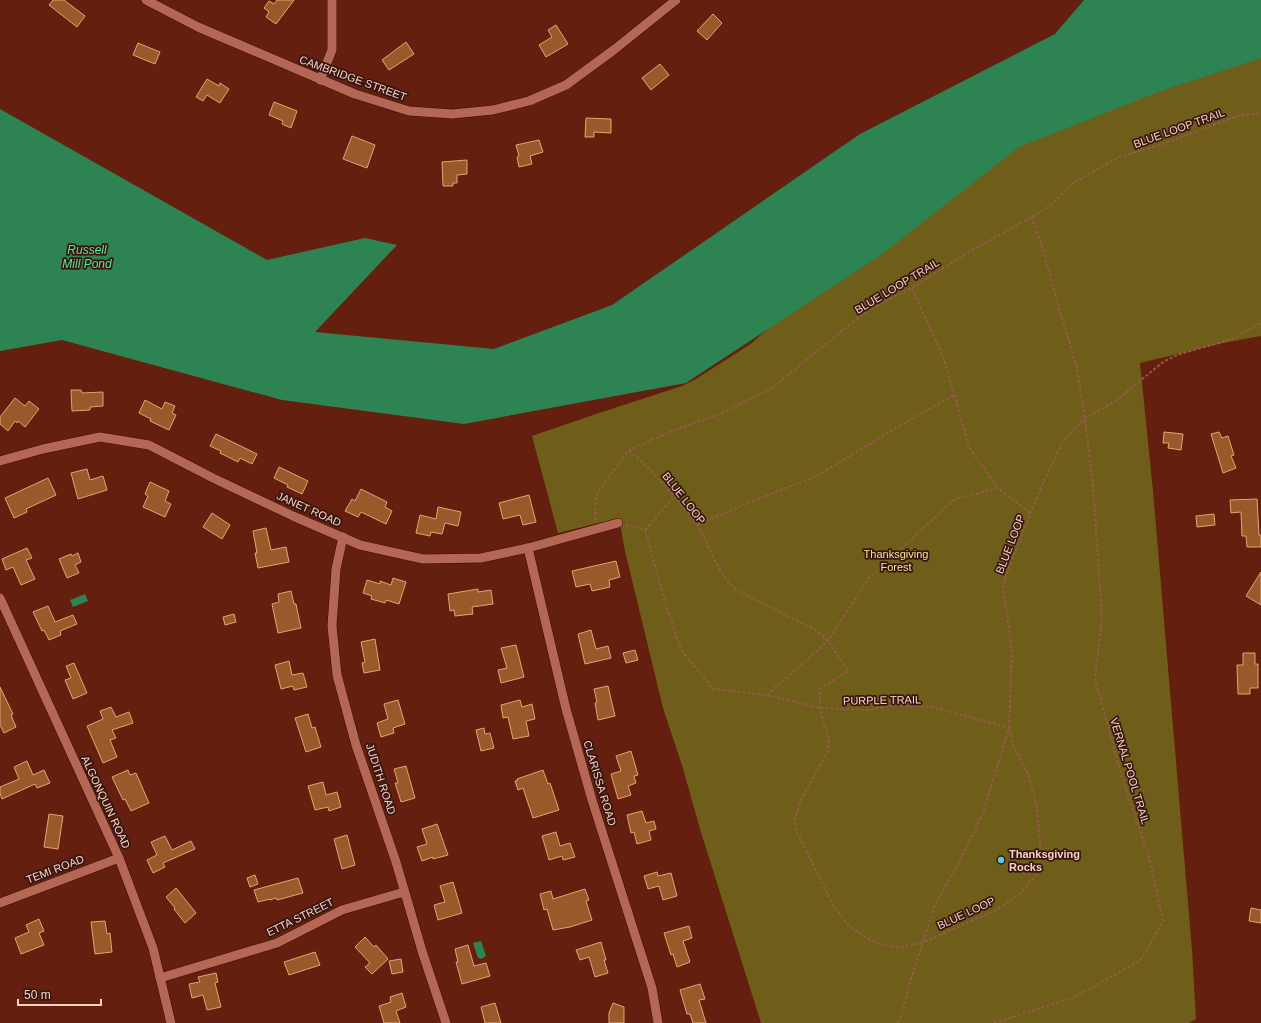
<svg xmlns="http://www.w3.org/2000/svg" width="1261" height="1023" viewBox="0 0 1261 1023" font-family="Helvetica,sans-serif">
	<rect width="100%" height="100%" fill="#641f0e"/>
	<path fill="#6f5e19" d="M1261,50V336L1223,343L1140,363L1153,491L1192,950L1196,1019L1189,1023H761L700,829L682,765L663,708L625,551L619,518L558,533L532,436L596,414L682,386L696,379L752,343L774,323L991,159L1075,115Z"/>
	<g fill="#2d8452">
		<path d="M1084,0H1261V58L1161,91L1019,147L881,255L686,383L464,424L282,400L62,340L0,351V109L267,260L365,238L397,245L315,332L494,349L612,305L860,134L1055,34Z"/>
		<path d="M85,594L88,601L73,607L70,600Z"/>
		<path d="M481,941L486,956L481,959L480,958H478L473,943Z"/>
	</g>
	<g fill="#995a2b" stroke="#e8a273">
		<path d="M53,0H64L85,16L77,27L49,5Z"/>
		<path d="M277,0H294L276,24L266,17L269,12L264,8L269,1L274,4Z"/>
		<path d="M713,14L722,23L707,40L697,31Z"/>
		<path d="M556,25L568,44L546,57L539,45L552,37L548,30Z"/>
		<path d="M406,42L414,54L389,70L382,60Z"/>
		<path d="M138,43L160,52L155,64L133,55Z"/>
		<path d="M660,64L669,75L651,90L642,78Z"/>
		<path d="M207,79L219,86L220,83L229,89L220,103L207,95L203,101L196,97Z"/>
		<path d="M274,102L297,111L291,128L282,124L283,121L269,115Z"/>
		<path d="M586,118L611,119V133L594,132V137H585Z"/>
		<path d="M352,136L375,145L367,168L343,159Z"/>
		<path d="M539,140L543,152L530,156L532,164L519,167L517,157L519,156L516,145Z"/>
		<path d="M467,160V174L457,175V183H453V186H443L442,162Z"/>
		<path d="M71,390H81L82,393L103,392V406L90,407V410L72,411Z"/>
		<path d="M15,398L25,406L29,401L39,409L25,427L18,421L17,423L15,421L8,431L0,424V417Z"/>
		<path d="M145,400L162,409L165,402L175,406L172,413L176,415L169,430L150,421L151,419L139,413Z"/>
		<path d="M1164,432L1183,434L1181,450L1168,448L1169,443H1163Z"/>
		<path d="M1219,432L1222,438L1228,436L1234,455L1231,456L1236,468L1223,473L1211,434Z"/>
		<path d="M216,434L257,454L252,464L240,458L238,462L220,453L221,451L210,446Z"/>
		<path d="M279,467L308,481L302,494L287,487L288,485L274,478Z"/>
		<path d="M87,469L90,480L103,476L107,490L78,499L71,473Z"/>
		<path d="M48,478L56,495L26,509L27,512L14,518L5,498Z"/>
		<path d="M150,482L169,491L165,501L171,504L165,517L143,507L148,496L145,494Z"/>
		<path d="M361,489L387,502L385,507L392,511L386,524L361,512L358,517L345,511L352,499L355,501Z"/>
		<path d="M529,495L536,522L523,525L520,515L503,519L499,503Z"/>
		<path d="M1257,499L1259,535H1261V547H1247L1246,536H1242L1241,512L1231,513L1230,500Z"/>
		<path d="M438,507L461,512L458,526L445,523L442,534L431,532L430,536L416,533L420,515L436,519Z"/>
		<path d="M212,513L230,525L222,539L203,527Z"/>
		<path d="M1214,514L1215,525L1197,527L1196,516Z"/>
		<path d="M266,528L271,550L286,547L289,562L258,568L255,553H257L253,531Z"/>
		<path d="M27,548L32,558L26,560L35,579L21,585L13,567L6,570L2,559Z"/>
		<path d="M78,553L81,562L75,565L79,573L67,578L59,559L71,554L72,556Z"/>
		<path d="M616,561L620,577L609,580L610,587L592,591L590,584L576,587L572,571Z"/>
		<path d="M1261,572V605L1246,596Z"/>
		<path d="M393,578L406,582L399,604L386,600L385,603L371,599L372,596L363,593L367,580L380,584V581L391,585Z"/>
		<path d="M478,589V592L491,590L493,604L472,607L473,614L455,616L454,610L450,611L448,594Z"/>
		<path d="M291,591L294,604H296L301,628L278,633L272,604L279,602L278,594Z"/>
		<path d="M48,606L55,622L73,615L77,624L60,631L61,635L49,640L44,630L42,631L33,612Z"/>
		<path d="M234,614L236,622L225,625L223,617Z"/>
		<path d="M591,630L596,649L608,646L611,658L585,664L578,634Z"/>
		<path d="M375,639L380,670L364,673L362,663L365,662L361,642Z"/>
		<path d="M516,645L524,677L501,683L498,670L507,668L501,648Z"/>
		<path d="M635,650L638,660L626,663L623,653Z"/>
		<path d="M1243,653H1255V664H1258V688H1250V694H1238L1237,665H1243Z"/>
		<path d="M289,661L292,675L303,673L307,687L294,690L293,686L281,689L275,665Z"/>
		<path d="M74,663L87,693L73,699L65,680L71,678L66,666Z"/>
		<path d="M608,686L615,716L598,720L595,703L597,702L594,689Z"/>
		<path d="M0,687L13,714L11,715L16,727L4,733L0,725Z"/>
		<path d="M398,700L405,724L393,728L394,733L381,737L377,723L388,719L384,704Z"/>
		<path d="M520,700L522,707L532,704L535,719L526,721L529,736L513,739L508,717L503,718L501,705Z"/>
		<path d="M111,707L116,717L129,712L133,723L112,730L116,738L110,740L117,757L103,763L87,726L103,719L100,711Z"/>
		<path d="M308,714L312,728L315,727L321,747L306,752L295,718Z"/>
		<path d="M484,728L485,734L490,733L494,748L481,751L476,730Z"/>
		<path d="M631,751L638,775L634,776L636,783L628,786L631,795L618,799L611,774L621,771L616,756Z"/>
		<path d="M27,761L33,775L44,770L50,783L37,788L35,784L2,799L0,793V787L19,779L14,767Z"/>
		<path d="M406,766L415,798L401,802L395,783H398L394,769Z"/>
		<path d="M128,770L130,775L136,773L149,803L131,811L125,799L123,800L112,777Z"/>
		<path d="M543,770L548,784L550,783L559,810L533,818L523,788L518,790L515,781H517V779Z"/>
		<path d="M323,782L326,795L337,792L341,807L329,811L328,807L315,810L308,786Z"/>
		<path d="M642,811L646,823L654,821L656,829L649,831L651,840L637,844L634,832L631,833L627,815Z"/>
		<path d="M49,814L63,816L58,849L44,847Z"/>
		<path d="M437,824L448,855L433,859V857L422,861L417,847L427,844L422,829Z"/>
		<path d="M556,832L560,846L570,843L575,857L563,860L562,856L549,860L542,836Z"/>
		<path d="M347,835L355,865L342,869L334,839Z"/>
		<path d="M165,836L172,850L191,841L195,849L163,863L165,867L153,873L147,860L157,855L151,842Z"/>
		<path d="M657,872L658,876L671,873L677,896L663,900L659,886L648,889L644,876Z"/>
		<path d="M255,875L258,884L250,887L247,878Z"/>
		<path d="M298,878L303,893L277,900L276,898L270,900V899L258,902L254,890Z"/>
		<path d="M453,882L462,913L438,920L434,905L445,902L440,886Z"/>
		<path d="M176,888L196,913L185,923L174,909L175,908L166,897Z"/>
		<path d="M585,889L589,900L586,901L592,920L570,927L553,930L547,909L544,910L540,894L551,891L553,899Z"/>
		<path d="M1251,908L1261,910V923L1249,921Z"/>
		<path d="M39,919L44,931L39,933L44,945L21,954L15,938L29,932L26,925Z"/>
		<path d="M105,921L107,934L110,933L112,952L95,954L91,922Z"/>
		<path d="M689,926L692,938L683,941L690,962L677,967L673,954L671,955L664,933Z"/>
		<path d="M365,937L374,947L376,945L388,959L372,974L365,967L370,963L355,947Z"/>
		<path d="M601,942L606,960H604L608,973L595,977L589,957L580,960L576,950Z"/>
		<path d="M468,945L474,966L486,963L490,976L462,984L456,962H458L455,949Z"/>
		<path d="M315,952L320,965L289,975L284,962Z"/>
		<path d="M401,959L403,972L392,974L389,961Z"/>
		<path d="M216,973L218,982L215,983L221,1007L207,1010L203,995L192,998L189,984L200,982L198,977Z"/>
		<path d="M700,984L705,999L699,1000L706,1023H693L690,1014H687L680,990Z"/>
		<path d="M402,993L406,1007L396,1011L400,1023H384L379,1006L391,1002L390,997Z"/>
		<path d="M495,1003L501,1023H485L481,1007Z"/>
		<path d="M613,1003L624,1007V1023H609V1013Z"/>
	</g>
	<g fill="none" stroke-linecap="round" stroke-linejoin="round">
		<defs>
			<g id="minor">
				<path d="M146,0L198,27L355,94L409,111L452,114L493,110L529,101L566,85L615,49L676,0"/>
				<path d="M320,80L332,50V0"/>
				<path d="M0,461L43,449L100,437L149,445L213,478L293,516L360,545L423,559L481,558L528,548L618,523"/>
				<path d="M343,537L336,569L332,626L337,675L356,745L396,862L422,951L446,1023"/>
				<path d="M528,548L566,709L592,800L652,988L658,1023"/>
				<path d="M0,598L119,858L153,948L171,1023"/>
				<path d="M0,903L119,858"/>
				<path d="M160,978L277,943L342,910L404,892"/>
			</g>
		</defs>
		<use href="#minor" stroke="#3f0b02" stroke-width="10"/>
		<g stroke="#955949" stroke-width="2" stroke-dasharray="3 2" stroke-linecap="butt">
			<path d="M912,288L944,359L969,447L998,488"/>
			<path d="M629,450C646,465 661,481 676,498C683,507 691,515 697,525C712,548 715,570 736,590L814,629L828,641L848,671L820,689V708L829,741L827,753L802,798L795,818L796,830L833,905L850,927L874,942L898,948L924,942L996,910L1020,894L1037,874L1041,857L1037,806L1029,776L1013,745L1009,728L1012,652L1003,587L1006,575L1040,490L1063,441L1085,419L1117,400L1163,362L1177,355L1232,339L1261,323"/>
			<path d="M596,520L595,510L597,493L629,450L677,429L722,413L772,388L868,310L912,288L967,253L1032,217L1050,206L1073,183L1119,157L1163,144L1237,116L1261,113"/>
			<path d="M626,525L645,530L663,595L681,650L713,689L767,695L820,708L868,710L895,705L933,707L1009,728L983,813L958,864L935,905L911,979L901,1017L897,1023"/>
			<path d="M697,525L750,502L817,476L894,429L954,395"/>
			<path d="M645,530L674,497"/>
			<path d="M767,695L828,641L868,579L955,499L998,488L1030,513"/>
			<path d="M994,1023L1075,997L1141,960L1163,921L1149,857L1122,777L1095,680L1102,618L1093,486L1085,419L1076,364L1056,298L1045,256L1032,217"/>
		</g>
		<use href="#minor" stroke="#b46755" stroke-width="9"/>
	</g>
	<circle fill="#57c9e2" stroke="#35160f" stroke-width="1.5" cx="1001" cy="860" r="4"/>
	<g text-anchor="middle" stroke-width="3.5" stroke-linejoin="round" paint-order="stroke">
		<g font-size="11" fill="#fbd0c5" stroke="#35160f">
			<text transform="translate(353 78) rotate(20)" y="4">CAMBRIDGE STREET</text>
			<text transform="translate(1179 128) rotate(-20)" y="4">BLUE LOOP TRAIL</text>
			<text transform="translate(897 286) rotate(-31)" y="4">BLUE LOOP TRAIL</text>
			<text transform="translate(684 498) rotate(52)" y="4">BLUE LOOP</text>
			<text transform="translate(309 509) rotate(24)" y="4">JANET ROAD</text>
			<text transform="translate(1010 544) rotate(-69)" y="4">BLUE LOOP</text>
			<text transform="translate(882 700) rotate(-1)" y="4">PURPLE TRAIL</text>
			<text transform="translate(1130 771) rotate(73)" y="4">VERNAL POOL TRAIL</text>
			<text transform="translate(381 779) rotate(72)" y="4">JUDITH ROAD</text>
			<text transform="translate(600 783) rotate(73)" y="4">CLARISSA ROAD</text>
			<text transform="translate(106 802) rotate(65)" y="4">ALGONQUIN ROAD</text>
			<text transform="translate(55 869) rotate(-21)" y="4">TEMI ROAD</text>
			<text transform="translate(966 913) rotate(-25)" y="4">BLUE LOOP</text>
			<text transform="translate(300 917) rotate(-26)" y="4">ETTA STREET</text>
		</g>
		<g font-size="11" fill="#fae493" stroke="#35160f">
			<text x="896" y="558">Thanksgiving<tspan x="896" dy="13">Forest</tspan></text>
		</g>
		<g font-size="11" font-weight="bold" fill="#fbd0c5" stroke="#35160f" text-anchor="start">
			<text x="1009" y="858">Thanksgiving<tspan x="1009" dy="13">Rocks</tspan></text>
		</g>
		<g font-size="12" font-style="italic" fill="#59e996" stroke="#35160f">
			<text x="87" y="254">Russell<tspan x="87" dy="14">Mill Pond</tspan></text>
		</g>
	</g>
	<path d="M18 999v6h83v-6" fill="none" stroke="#fbd0c5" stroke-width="2"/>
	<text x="24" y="999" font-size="12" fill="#fbd0c5" stroke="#35160f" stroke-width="3" paint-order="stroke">50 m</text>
</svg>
